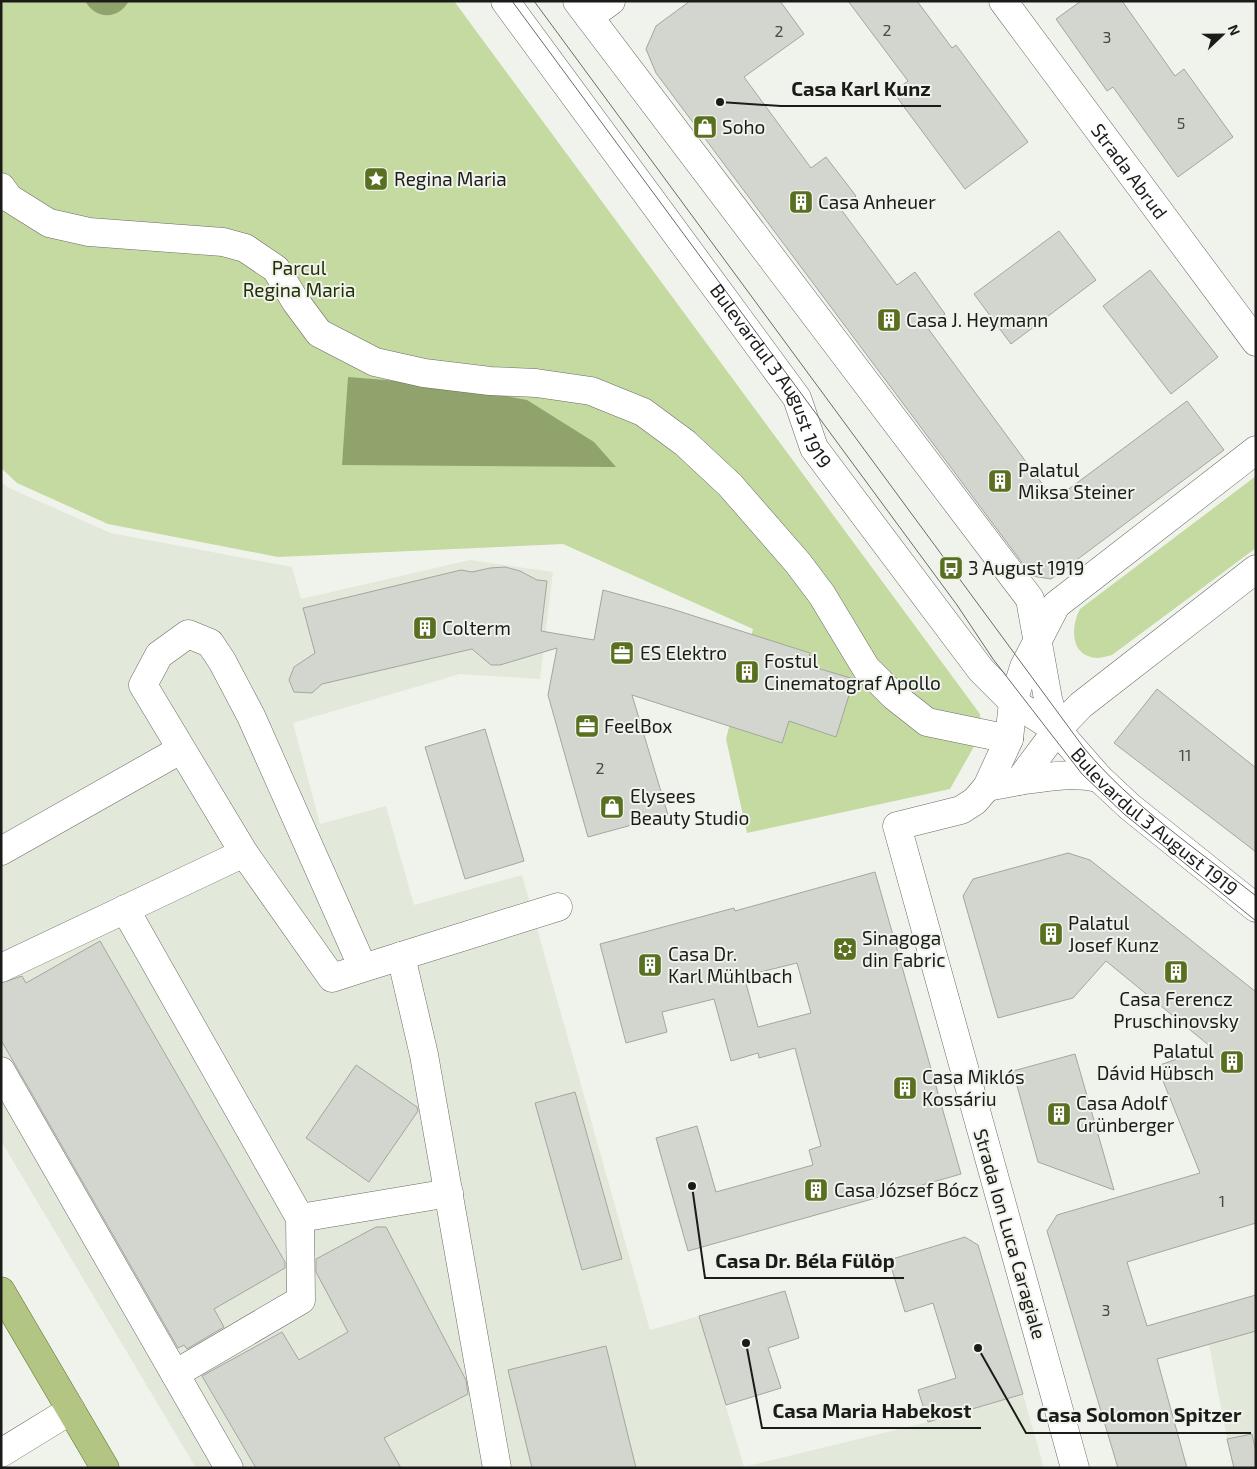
<svg xmlns="http://www.w3.org/2000/svg" width="1257" height="1469" viewBox="0 0 1257 1469" font-family="'Exo 2',sans-serif">
	<rect width="100%" height="100%" fill="#f0f3eb"/>
	<g fill="#e3e9da">
		<path d="M1,482L9,488L111,533L292,567L301,599L470,560L553,572L540,679L460,674L293,723L320,824L386,806L414,905L522,875L650,1330L699,1316L744,1467L928,1422L1023,1394L1044,1468H196L1,1141Z"/>
		<path d="M1256,1331V1468L1227,1439L1209,1344Z"/>
	</g>
	<g fill="#c5daa1">
		<path d="M1,1H454L980,714L981,734L950,789L747,833L726,739L753,629L563,544L278,557L108,524L17,483L1,468Z"/>
		<path d="M1256,476V548L1112,655C1107,656 1101,658 1097,658C1069,656 1071,626 1080,609Z"/>
	</g>
	<g fill="#90a36c">
		<path d="M85,1H129C118,20 96,20 85,1Z"/>
		<path d="M348,377L447,385L527,400L594,442L616,467L342,465Z"/>
	</g>
	<g fill="#d3d6cf" stroke="#a3a69f" fill-rule="evenodd">
		<path d="M690,1H780L804,34L744,77L811,168L826,157L856,196L840,208L897,285L915,272L945,314L927,327L1054,500L1187,401L1224,450L1051,579L1032,576L656,73L646,49L656,26Z"/>
		<path d="M848,1H917L952,48L956,45L1028,142L965,189L893,92L908,81Z"/>
		<path d="M1081,1H1122L1175,76L1184,69L1233,137L1178,177L1113,87L1107,91L1056,19Z"/>
		<path d="M1059,231L1096,280L1011,344L974,294Z"/>
		<path d="M1150,270L1218,357L1171,394L1103,306Z"/>
		<path d="M505,567L520,571L537,580L547,581L541,631L594,640L603,590L672,609L810,653L807,665L854,679L836,737L789,721L782,743L632,695L668,815L588,837L548,695L557,648L500,665H491L472,649L322,684L312,693L294,692L289,680L294,667L315,653L303,608L461,570L472,572L490,568Z"/>
		<path d="M1157,689L1256,768V852L1114,743Z"/>
		<path d="M485,729L524,861L465,879L425,747Z"/>
		<path d="M1068,853L1090,860L1256,992V1223L1127,1262L1147,1326L1256,1295V1331L1157,1359L1187,1468H1118L1047,1231L1057,1215L1200,1173L1157,1066L1211,1047L1106,961L1073,998L998,1018L963,896L973,879Z"/>
		<path d="M875,872L961,1174L688,1251L656,1138L697,1126L716,1192L813,1165L809,1150L821,1146L795,1048L759,1058L758,1053L731,1061L714,999L662,1012L667,1032L626,1043L600,944L734,908L735,911ZM797,963L811,1013L758,1027L744,976Z"/>
		<path d="M100,941L285,1262V1268L214,1309L224,1327L187,1349L184,1345L178,1348L1,1040V983L22,976L26,983Z"/>
		<path d="M1075,1054L1114,1190L1038,1162L1013,1071Z"/>
		<path d="M356,1065L417,1107L418,1111L369,1182L306,1138Z"/>
		<path d="M575,1092L622,1259L582,1270L535,1103Z"/>
		<path d="M376,1227H386L466,1380L468,1394L384,1438L401,1468H256L202,1376L282,1332L299,1360L348,1332L316,1272V1259Z"/>
		<path d="M965,1237L978,1245L1023,1394L928,1422L918,1390L956,1378L933,1303L905,1312L889,1260Z"/>
		<path d="M785,1291L799,1338L768,1348L781,1388L726,1405L699,1316Z"/>
		<path d="M606,1346L636,1468H532L508,1370Z"/>
		<path d="M1252,1434L1256,1452V1468H1234L1227,1439Z"/>
	</g>
	<g fill="none" stroke-linecap="round" stroke-linejoin="round">
		<defs>
			<g id="minor">
				<path id="s1" d="M505,1L797,398L814,448L981,670L1013,702L1057,730L1099,778L1130,807L1256,908"/>
				<path d="M577,1L1030,599L1048,699L1057,730"/>
				<path id="s2" d="M1003,1L1256,342"/>
				<path d="M589,17L611,1"/>
				<path d="M1,187L9,198L49,223L89,232L223,242L245,248L276,269L296,302L319,333L375,362L424,373L490,381L536,383L591,391L643,412L685,443L730,485L798,563L822,595L866,668L894,696L927,722L1009,739"/>
				<path d="M1019,781C1047,777 1071,772 1099,778"/>
				<path d="M987,787L1019,781L1057,730L1081,705L1256,569"/>
				<path d="M1,851L180,750"/>
				<path d="M125,909L300,1218L301,1300L175,1374"/>
				<path d="M401,956L424,1055L497,1468"/>
				<path d="M1,968L244,853"/>
				<path d="M363,968L332,978L244,853L143,685L159,655L188,634L210,643L222,661L251,716L363,968L558,907"/>
				<path d="M1,1071L229,1468"/>
				<path d="M300,1218L449,1193"/>
				<path d="M1,1453L71,1410"/>
				<path d="M1075,1468L897,826L961,810L975,801L987,787L1009,739L1013,702L1024,667L1056,605L1256,450"/>
			</g>
			<path id="major" d="M1,1291L105,1468"/>
		</defs>
		<use href="#minor" stroke="#686b64" stroke-width="29"/>
		<use href="#major" stroke="#5b7129" stroke-width="29"/>
		<use href="#minor" stroke="#fff" stroke-width="28"/>
		<use href="#major" stroke="#b2c583" stroke-width="28"/>
		<g stroke="#6a6c67" stroke-width="1">
			<path d="M512,1L957,605L993,659L1082,774L1124,814L1256,921"/>
			<path d="M534,1L1084,748C1131,805 1198,850 1256,896"/>
		</g>
	</g>
	<defs>
		<symbol id="shop-square" viewBox="-11 -11 22 22"><rect x="-9" y="-9" width="18" height="18" rx="4" fill="#597021" stroke="#f0f3eb"/><path d="M-5-2.5h2.3a2.7 3.5 0 0 1 5.4 0H5L5.5 6h-11ZM-1.5-2.5h3a1.5 2.3 0 0 0-3 0Z" fill="#fff"/></symbol>
		<symbol id="sight-square" viewBox="-11 -11 22 22"><rect x="-9" y="-9" width="18" height="18" rx="4" fill="#597021" stroke="#f0f3eb"/><path d="M0-6L1.8-2.2L6-1.7L2.9 1.2L3.7 5.4L0 3.3L-3.7 5.4L-2.9 1.2L-6-1.7L-1.8-2.2Z" fill="#fff"/></symbol>
		<symbol id="building-square" viewBox="-11 -11 22 22"><rect x="-9" y="-9" width="18" height="18" rx="4" fill="#597021" stroke="#f0f3eb"/><path d="M-4-6H4V6H1V3H-1V6H-4ZM-2.5-4.3h1.7v1.8h-1.7ZM.8-4.3h1.7v1.8H.8ZM-2.5-1h1.7V.8h-1.7ZM.8-1h1.7V.8H.8Z" fill="#fff"/></symbol>
		<symbol id="bus-square" viewBox="-11 -11 22 22"><rect x="-9" y="-9" width="18" height="18" rx="4" fill="#597021" stroke="#f0f3eb"/><path d="M-5-6H5V4H4V6H2V4H-2V6H-4V4H-5ZM-3.5-4V0h7V-4ZM-3.5 1.2v1.5H-2V1.2ZM2 1.2v1.5H3.5V1.2Z" fill="#fff"/></symbol>
		<symbol id="office-square" viewBox="-11 -11 22 22"><rect x="-9" y="-9" width="18" height="18" rx="4" fill="#597021" stroke="#f0f3eb"/><path d="M-6-3h4V-5.5h4V-3h4V5H-6ZM-1-4.5V-3h2v-1.5ZM-6 0V1H6V0Z" fill="#fff"/></symbol>
		<symbol id="synagogue-square" viewBox="-11 -11 22 22"><rect x="-9" y="-9" width="18" height="18" rx="4" fill="#597021" stroke="#f0f3eb"/><path d="M0-6.5L5.6 3.2H-5.6ZM0 6.5L5.6-3.2H-5.6Z" fill="#fff"/></symbol>
	</defs>
	<g fill-rule="evenodd">
		<use href="#shop-square" x="691" y="113" width="28" height="28"/>
		<use href="#sight-square" x="362" y="165" width="28" height="28"/>
		<use href="#building-square" x="787" y="188" width="28" height="28"/>
		<use href="#building-square" x="875" y="306" width="28" height="28"/>
		<use href="#building-square" x="986" y="467" width="28" height="28"/>
		<use href="#bus-square" x="937" y="554" width="28" height="28"/>
		<use href="#building-square" x="411" y="614" width="28" height="28"/>
		<use href="#office-square" x="608" y="639" width="28" height="28"/>
		<use href="#building-square" x="733" y="658" width="28" height="28"/>
		<use href="#office-square" x="573" y="712" width="28" height="28"/>
		<use href="#shop-square" x="598" y="793" width="28" height="28"/>
		<use href="#building-square" x="1037" y="920" width="28" height="28"/>
		<use href="#synagogue-square" x="831" y="935" width="28" height="28"/>
		<use href="#building-square" x="636" y="951" width="28" height="28"/>
		<use href="#building-square" x="1162" y="958" width="28" height="28"/>
		<use href="#building-square" x="1218" y="1048" width="28" height="28"/>
		<use href="#building-square" x="891" y="1074" width="28" height="28"/>
		<use href="#building-square" x="1045" y="1100" width="28" height="28"/>
		<use href="#building-square" x="802" y="1176" width="28" height="28"/>
	</g>
	<g text-anchor="middle" stroke-width="4" stroke-linejoin="round" paint-order="stroke">
		<g font-size="16" fill="#494a46">
			<text x="887" y="36">2</text>
			<text x="779" y="37">2</text>
			<text x="1107" y="43">3</text>
			<text x="1181" y="129">5</text>
			<text x="1185" y="761">11</text>
			<text x="600" y="774">2</text>
			<text x="1222" y="1207">1</text>
			<text x="1106" y="1316">3</text>
		</g>
		<g font-size="19" fill="#1b1c19" stroke="#f0f3eb" text-anchor="start">
			<text x="722" y="134">Soho</text>
			<text x="394" y="186">Regina Maria</text>
			<text x="818" y="209">Casa Anheuer</text>
			<text x="906" y="327">Casa J. Heymann</text>
			<text x="1018" y="477">Palatul<tspan x="1018" dy="22">Miksa Steiner</tspan></text>
			<text x="968" y="575">3 August 1919</text>
			<text x="442" y="635">Colterm</text>
			<text x="640" y="660">ES Elektro</text>
			<text x="764" y="668">Fostul<tspan x="764" dy="22">Cinematograf Apollo</tspan></text>
			<text x="604" y="733">FeelBox</text>
			<text x="630" y="803">Elysees<tspan x="630" dy="22">Beauty Studio</tspan></text>
			<text x="1068" y="930">Palatul<tspan x="1068" dy="22">Josef Kunz</tspan></text>
			<text x="862" y="945">Sinagoga<tspan x="862" dy="22">din Fabric</tspan></text>
			<text x="668" y="961">Casa Dr.<tspan x="668" dy="22">Karl Mühlbach</tspan></text>
			<text x="1176" y="1006" text-anchor="middle">Casa Ferencz<tspan x="1176" dy="22">Pruschinovsky</tspan></text>
			<text x="1214" y="1058" text-anchor="end">Palatul<tspan x="1214" dy="22">Dávid Hübsch</tspan></text>
			<text x="922" y="1084">Casa Miklós<tspan x="922" dy="22">Kossáriu</tspan></text>
			<text x="1076" y="1110">Casa Adolf<tspan x="1076" dy="22">Grünberger</tspan></text>
			<text x="834" y="1197">Casa József Bócz</text>
		</g>
		<g font-size="19" fill="#1b1c19" stroke="#f0f3eb">
			<text dy="7" stroke="none"><textPath href="#s2" startOffset="212">Strada Abrud</textPath></text>
			<text dy="7" stroke="none"><textPath href="#s1" startOffset="461">Bulevardul 3 August 1919</textPath></text>
			<text dy="7" stroke="none"><textPath href="#s1" startOffset="1055">Bulevardul 3 August 1919</textPath></text>
			<text transform="translate(1010 1234) rotate(74)" y="7">Strada Ion Luca Caragiale</text>
		</g>
		<g font-size="19" fill="#222e03" stroke="#f0f3eb">
			<text x="299" y="275">Parcul<tspan x="299" dy="22">Regina Maria</tspan></text>
		</g>
	</g>
	<path fill="none" stroke="#1b1c19" stroke-width="2" d="M720 102L781 106H941M692 1186L705 1278H904M746 1343L762 1428H981M978 1348L1026 1433H1251"/>
	<g fill="#1b1c19" stroke="#f0f3eb" stroke-width="2">
		<circle cx="720" cy="102" r="5"/>
		<circle cx="692" cy="1186" r="5"/>
		<circle cx="746" cy="1343" r="5"/>
		<circle cx="978" cy="1348" r="5"/>
	</g>
	<g font-size="20" text-anchor="middle" font-weight="bold" fill="#1b1c19" stroke="#f0f3eb" stroke-width="4" stroke-linejoin="round" paint-order="stroke">
		<text x="861" y="96">Casa Karl Kunz</text>
		<text x="805" y="1268">Casa Dr. Béla Fülöp</text>
		<text x="872" y="1418">Casa Maria Habekost</text>
		<text x="1139" y="1422">Casa Solomon Spitzer</text>
	</g>
	<rect width="1257" height="1469" fill="none" stroke="#1b1c19" stroke-width="5"/>
	<g transform="translate(1222 35) rotate(68)" stroke="#f0f3eb" stroke-width="4" paint-order="stroke">
	<path d="M0-4L9 19L0 12L-9 19Z" fill="#1b1c19"/>
	<text y="-8" font-size="14" font-weight="bold" text-anchor="middle" fill="#1b1c19">N</text>
	</g>
</svg>
